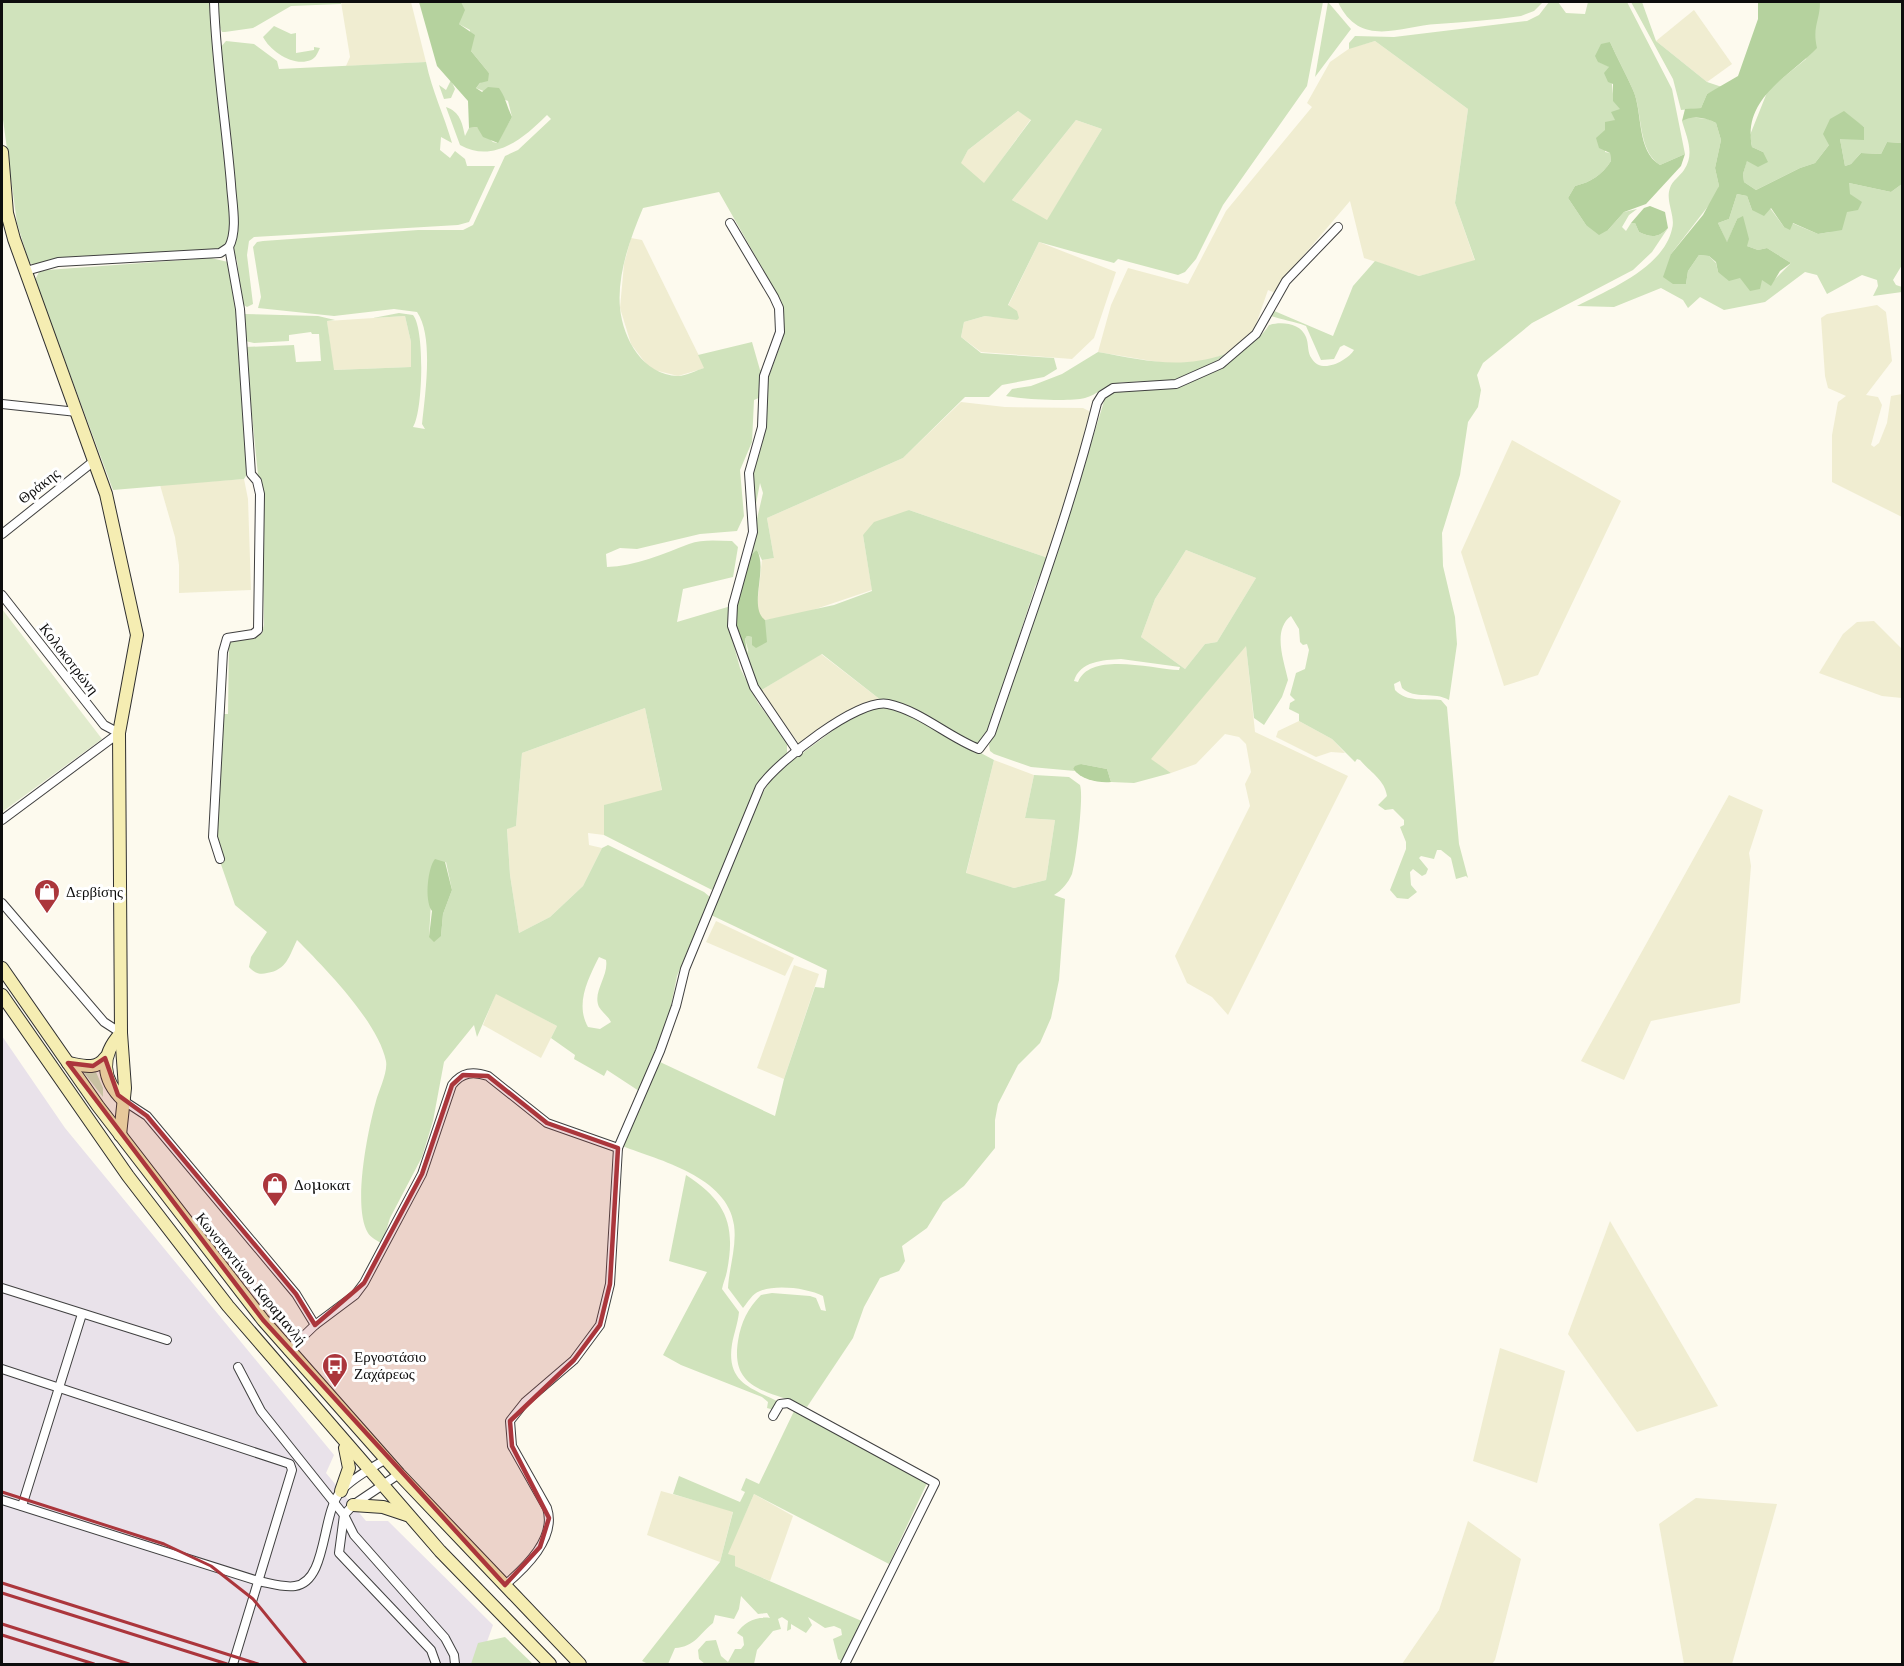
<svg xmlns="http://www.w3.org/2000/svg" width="1904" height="1666" viewBox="0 0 1904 1666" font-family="'Libre Baskerville',serif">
	<rect width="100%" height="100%" fill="#fdfaee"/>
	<path fill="#e9e2ea" d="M2,1036L65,1128L334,1455L326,1473L366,1521H388L493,1625L479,1664H2Z"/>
	<g fill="#f0edd1">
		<path d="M341,2H411L426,62L346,66L350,57Z"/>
		<path d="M1694,10L1732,64L1707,82L1656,41Z"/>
		<path d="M1375,41L1468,109L1455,203L1475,261L1419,276L1364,258L1350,201L1280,283L1275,293L1268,290L1253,333L1225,354L1206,361L1170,364L1098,352L1111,305L1128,268L1188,284L1226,211L1312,107L1307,103L1330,62L1350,48Z"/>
		<path d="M1018,111L1031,119L984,184L960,164L968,150Z"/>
		<path d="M1076,120L1102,129L1047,221L1012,200Z"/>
		<path d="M631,238L642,240L705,368L678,376L650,369L631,344L620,308L624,264Z"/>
		<path d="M1039,242L1116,272L1094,338L1072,359L981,352L961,337L964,322L985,316L1005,318L1011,309L1008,306Z"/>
		<path d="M1877,305L1886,312L1892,361L1866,395L1878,397L1882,405L1871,445L1874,447L1879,443L1887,423L1891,396L1902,394V517L1832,482V435L1838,402L1846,396L1828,388L1825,376L1821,318L1827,314Z"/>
		<path d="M405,316L411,342V367L333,370L327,321Z"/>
		<path d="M961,402L1005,407L1083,408L1089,411L1092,417L1048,558L909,510L863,535L872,590L801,614L765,620L760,617L757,606L762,560L774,558L767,518L903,458Z"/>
		<path d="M1512,440L1621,501L1538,675L1504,686L1461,552Z"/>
		<path d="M244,479L248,499L251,590L179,593V565L175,537L160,485Z"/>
		<path d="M1186,550L1256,578L1217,642L1205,644L1185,669L1141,637L1155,599Z"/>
		<path d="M1874,621L1902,649V698L1882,696L1819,673L1843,634L1857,622Z"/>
		<path d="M1246,645L1255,732L1348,776L1228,1015L1212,997L1187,983L1175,956L1250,806L1245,784L1251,772L1246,744L1239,737L1225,734L1196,764L1171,773L1150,759Z"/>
		<path d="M821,654L882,701L859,705L800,745L760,691Z"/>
		<path d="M645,708L662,791L605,805L604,835L588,833L589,845L602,848L583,886L550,917L519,933L510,875L507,828L516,826L522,753Z"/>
		<path d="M1299,721L1332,739L1345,753L1331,752L1316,757L1276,737L1278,731Z"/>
		<path d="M994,760L1034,775L1025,818L1055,820L1046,880L1014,888L966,874Z"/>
		<path d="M1729,795L1763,810L1749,853L1751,866L1740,1003L1651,1021L1624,1080L1581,1061Z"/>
		<path d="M716,921L794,958L785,976L706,942Z"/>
		<path d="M794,965L819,974L784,1079L757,1068Z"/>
		<path d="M496,993L557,1026L541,1058L483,1025Z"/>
		<path d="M1610,1221L1718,1406L1637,1432L1568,1334Z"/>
		<path d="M1500,1348L1565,1371L1537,1483L1473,1461Z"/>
		<path d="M661,1491L733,1511L720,1562L647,1535Z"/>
		<path d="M754,1494L793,1516L770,1581L735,1566L727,1554Z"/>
		<path d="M1696,1498L1777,1504L1732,1664H1684L1659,1524Z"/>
		<path d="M1468,1521L1521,1559L1495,1660L1492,1664H1402L1439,1610Z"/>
	</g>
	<g fill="#d0e3bc" fill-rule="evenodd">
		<path d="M2,2H212L229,179L230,229L228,242L221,250L33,265L29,262L17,223L2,112Z"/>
		<path d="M216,2H341V4L291,6L253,28L225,32H222L218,23Z"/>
		<path d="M461,2H1323L1307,86L1223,205L1196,259L1185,272L1178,275L1118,259L1114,263L1039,242L1008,305L1017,311L1019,318L1017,320L985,316L964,322L961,337L981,353L1054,358L1057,369L1044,377L1002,385L989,397H965L903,458L767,518L774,558L762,560L757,550L748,557L763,493L760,483L754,514L751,485L766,384L782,341L784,322L777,294L719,192L643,208C630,239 617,274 620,308C623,339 643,375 678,376C686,376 697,370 704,368L698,355L752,342L760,370L764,369L761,397L754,400L752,442L740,470L744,516L737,531L700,534L637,549L620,548L606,554L607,567C635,566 663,554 689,544C702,539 718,541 732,541L738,547L733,577L683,589L677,622L731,606L730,631L740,668L758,703L787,742V754L774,766L712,890L604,835V805L662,790L645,708L522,753L516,826L507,829L510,875L519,933L550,917L583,886L602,848L608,845L704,892L710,897L677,976L669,1016L639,1091L607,1070L604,1076L574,1059L575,1055L551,1038L557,1026L496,994L477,1037L474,1025L444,1062L433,1121L422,1157L390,1218L382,1244C378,1241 370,1237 368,1233C352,1207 368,1129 376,1101C379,1090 388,1072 386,1061C378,1022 325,968 297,940C289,956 287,970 267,973C260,975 254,973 249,967L251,957L267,932L235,905L214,844L221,714H228L229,640L262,634L264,625L262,514L245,347L294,345L296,362L321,361L319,334H312L311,332L289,335V341L254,343L245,341L244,314L318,316L335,320L327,321L334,370L411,367V342L405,316L373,318L399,313L413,315C425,329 423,412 413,427L425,429L422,424C425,395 434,336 417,312L394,309L334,316L258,308L261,297L253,247L257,242L263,241L418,230H463L473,225L505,156L518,150L551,119L547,115C524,138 494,164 460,145L446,107C460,112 462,122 465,136L469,128L477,127L493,142L497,143L512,117L508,101L476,88L489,73L471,51L470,30L459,24ZM1018,111L1031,120L984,183L961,163L968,150ZM1076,120L1102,129L1047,220L1012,200ZM446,862L452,890L443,914L441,936L429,937L433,869ZM599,957L606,960C609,976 592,992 599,1007C602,1012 608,1016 611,1022L600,1029L588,1027C575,1004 588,979 599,957Z"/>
		<path d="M1328,2L1351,29L1315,77Z"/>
		<path d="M1338,2H1543L1534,11L1521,16C1493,20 1465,22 1437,24C1401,26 1360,49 1338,2Z"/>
		<path d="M1549,2H1558L1566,13L1585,14L1588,2H1627L1672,89L1685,154L1660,165C1637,150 1643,112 1633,90C1626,74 1617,58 1610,42L1599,62L1610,67L1613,94L1621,109L1615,120L1605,130V152L1610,153L1611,161C1602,175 1591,182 1575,186L1568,198L1586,225L1608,230L1624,212L1637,209L1629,215L1622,227L1626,231L1631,223H1635L1639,232C1652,238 1658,238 1668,228L1652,252L1633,270L1532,323L1483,363L1477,375L1481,390L1478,407L1468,422L1460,475L1442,533L1443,566L1455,617L1457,644L1449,700C1434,691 1415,700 1402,688L1400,681L1394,684L1395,690C1407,703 1425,698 1441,700L1447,707L1459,844L1468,878L1466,876L1456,879L1451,858L1441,850H1437L1434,859L1421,856L1419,858L1428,869L1426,874L1422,876L1413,869L1410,872L1411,885L1417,892L1408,899L1397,898L1390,890L1406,849V842L1400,827L1404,825V820L1393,809L1385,810L1378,805L1387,796C1385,780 1370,772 1360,760L1357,759L1355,762L1332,739L1299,721V714L1289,709L1290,703L1295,700L1290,695L1296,673L1305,669L1309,650L1307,644L1303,645L1300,642L1299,629L1291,616C1272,630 1284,661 1288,680L1282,697L1264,725L1254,718L1246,646L1151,759L1171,773L1134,783L1111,782L1107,769L1081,764L1073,769L1075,771L1031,767L994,754L990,751L989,745L1042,588L1058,550L1106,395L1115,392C1166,387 1202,385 1242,351C1252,343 1263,335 1269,325C1281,321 1301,323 1306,337C1309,344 1307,353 1312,359C1322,375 1348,360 1354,350L1344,345L1340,347L1334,359L1321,360L1306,326C1294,321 1282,320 1271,316L1272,310L1333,336L1353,286L1375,261L1419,276L1475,260L1455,203L1468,109L1375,41L1349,49V43L1355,36L1394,37L1527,21L1539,15ZM1186,550L1256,578L1217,642L1205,644L1185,669L1141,637L1155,599ZM1121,659L1180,667L1179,670C1153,669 1090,651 1078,682L1074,681C1080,661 1103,660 1121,659Z"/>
		<path d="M1631,2H1642L1656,41L1707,82L1722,87L1707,94L1701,108L1681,110L1673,79Z"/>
		<path d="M1820,2H1902V143L1887,142L1881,154L1861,153L1851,164L1845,166L1840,139L1864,127L1858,123L1829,145L1815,163L1800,168L1756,190L1744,182L1743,174L1747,160L1763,152L1752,147L1750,135L1768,90L1806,59Z"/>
		<path d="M274,26L291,34L296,33V53L314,50V47L320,48C318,52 316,58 311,60C294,67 271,52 263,37Z"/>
		<path d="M226,41L254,44L277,61L279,69L426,62C432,91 444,115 452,143L441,137L440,150L450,158L455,151L465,159L467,166H495L469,222L458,225L254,237L249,241L247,255L253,304L247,307L242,304L237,260L232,250L219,49Z"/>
		<path d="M451,80L455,89L451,98L444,99L439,85L446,90Z"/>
		<path d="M1688,117L1708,119L1716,123L1721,140L1715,168L1719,186L1716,196L1671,254L1686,284L1688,271L1699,255L1709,256L1716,263L1718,272L1740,278L1774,280L1791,263L1767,248L1758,250L1747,246L1737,219L1727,243L1718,223L1729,219L1737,194L1747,196L1752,210L1770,208L1784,227L1792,223L1818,234L1830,232L1849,194V183L1891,192L1902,184V265L1893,280L1896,285L1902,287V292L1873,296L1878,286L1877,280L1862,275L1827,294L1817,275L1805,272L1765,302L1724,310L1700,297L1688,308L1683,300L1661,288L1614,307L1577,306C1610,289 1663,268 1672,229C1676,216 1665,201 1670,188C1672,181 1680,176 1684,170C1695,154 1687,138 1682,121Z"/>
		<path d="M211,258L228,262L234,286L249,471L244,479L113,490L35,280L39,272L47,270Z"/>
		<path d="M1098,352C1143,360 1180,370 1225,354C1186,389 1164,378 1118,383C1104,385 1097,395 1085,398C1068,402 1023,399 1006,396L1012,389L1031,386L1062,374Z"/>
		<path d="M909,510L1048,558L1035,587L990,727L980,743L975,744L882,701L822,654L760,691L745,660L748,650L745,639L747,636L752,637L754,641L765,625V620L834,605L872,591L863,535L874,522Z"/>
		<path d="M886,707L905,713L994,760L966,873L1014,888L1046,880L1055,820L1025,818L1034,775L1069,777L1080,785C1084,796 1076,861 1072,874C1068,883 1062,890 1054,895L1065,899L1059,980L1051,1018L1040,1043L1018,1065L998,1104L995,1120V1148L964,1186L943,1202L927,1228L902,1246L905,1261L899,1271L880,1278L864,1307L853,1338L807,1407C770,1390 730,1392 738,1341C741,1322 748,1308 761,1295L772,1293L810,1296L816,1298L821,1310L826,1311L823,1296C808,1288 776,1284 760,1291C752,1294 748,1302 743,1308L728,1288C729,1268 737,1246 734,1225C728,1177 659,1160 622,1146L660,1062L775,1116L784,1079L815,987L824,988L827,970L711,915L757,802L770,781L789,763L850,718L866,709Z"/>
		<path d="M81,1069L96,1072L103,1088V1097Z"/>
		<path d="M686,1175C726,1201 736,1224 727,1271C726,1277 723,1283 722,1289L739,1312C738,1323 734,1333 732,1344C726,1383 751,1388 779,1402L774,1410L767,1408L768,1402L762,1397L681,1365L663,1355L707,1272L669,1261Z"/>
		<path d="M795,1409L927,1483L889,1564L754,1494L728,1554L735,1556V1566L864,1622L843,1662L838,1659L833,1639L842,1635L841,1629L834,1626L825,1628L808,1617L812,1625L806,1633L791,1624V1629L787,1631L788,1621L782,1617L778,1619L781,1629L773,1631L757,1650L754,1664H705L699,1659L698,1650L706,1641L716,1640L721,1656L728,1662L735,1649H741L744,1645L743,1637L737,1633C744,1622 756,1616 770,1618L767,1613L758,1614L741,1596L739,1609L734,1619L715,1615L713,1623C700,1633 695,1647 675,1648L668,1664H648L642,1661L720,1562L733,1512L673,1494L679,1476L740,1502L745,1492L741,1490L746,1478L759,1484Z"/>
		<path d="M505,1637L533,1664H471L478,1643Z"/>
	</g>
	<g fill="#b5d29e">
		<path d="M419,2H461L465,10L459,24L475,35L471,51L489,73L488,81L480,83L476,88L482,92L488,87L499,88C506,98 507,107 512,117L498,143L483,137L477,127L469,128L468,101L437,66Z"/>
		<path d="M1758,2H1820C1820,21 1812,26 1817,48C1789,77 1742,98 1752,147L1763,152L1768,162L1758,167L1747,161L1743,174L1744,182L1756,190L1800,168L1815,163L1829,145L1823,134L1830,119L1844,111L1864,127V140L1840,139L1845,166L1851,164L1861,153L1881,154L1887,142L1902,143V184L1891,192L1849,183L1850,194L1862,202L1858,210L1847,212L1842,230L1818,234L1793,223L1790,230L1784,227L1771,208L1764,216L1752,210L1747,196L1737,194L1729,219L1718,223L1727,242L1737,219L1743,216L1749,239L1747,246L1758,250L1767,248L1791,263L1780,271L1771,286L1762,280L1760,289L1750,291L1740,278L1729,281L1718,272L1716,262L1709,256L1699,255L1688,271L1686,284H1673L1663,277L1671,254L1703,215L1719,186L1715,168L1721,140L1716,123C1706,117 1692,115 1682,121L1685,109L1701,108L1707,94L1738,76L1758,19Z"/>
		<path d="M1610,42C1617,58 1626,74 1633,90C1643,112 1636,151 1660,165L1685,154L1681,166L1646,204L1624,212L1608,230L1599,235L1586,225L1568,198L1575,186C1591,182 1602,175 1611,161L1610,153L1599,148L1596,138L1605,130V122L1615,120L1611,112L1620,109L1613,101V84L1608,82L1604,73L1609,67L1598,62L1595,56L1601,44Z"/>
		<path d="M1650,206L1665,212L1668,228C1658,238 1652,238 1639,232L1635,223H1631L1644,208Z"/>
		<path d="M757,550C768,570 748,607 765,620L767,642L756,648L752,645V637L747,636L745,639L748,658C744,649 737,638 735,628C732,613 743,556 757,550Z"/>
		<path d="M1081,764L1107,769L1111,782C1098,783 1082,780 1073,769L1075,766Z"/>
		<path d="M435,859L445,862L452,890L443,914L441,936L434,942L429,937L432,911C424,900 428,867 435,859Z"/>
	</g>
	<path fill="#e1ebcd" d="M2,609L102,739L2,812Z"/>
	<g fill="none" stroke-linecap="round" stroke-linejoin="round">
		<defs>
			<g id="street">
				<path d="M730,223L774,297L779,308L780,332L764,376L762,427L749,473L753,532L733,605L732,626L754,687L798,752"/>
				<path d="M26,271L58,262L220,253L229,247C238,230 232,203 231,184C226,123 216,63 214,2"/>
				<path d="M2,404L77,412"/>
				<path d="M2,534L94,461"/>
				<path d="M2,595L104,725L119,733"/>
				<path d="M2,820L119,733"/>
				<path d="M220,859L213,837L223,652L227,638L253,634L258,630L260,494L257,481L251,474L240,309L229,247"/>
				<path d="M2,903L104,1022L121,1033"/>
				<path d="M124,1101L147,1116L296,1294L315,1325"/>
				<path d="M2,1288L167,1340"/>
				<path d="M288,1351L315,1325L355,1295L364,1283L422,1174L452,1085C462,1072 473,1071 488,1076L547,1123L618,1148"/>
				<path d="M238,1367L261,1411L344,1515L354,1535L445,1638L454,1655L455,1664"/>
				<path d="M2,1369L290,1464L292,1470L233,1664"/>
				<path d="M773,1416L780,1404L788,1403L935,1483L845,1664"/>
				<path d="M399,1474L353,1505L344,1515L339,1553L431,1650L436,1664"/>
				<path d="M2,1500L258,1581C269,1583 284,1588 295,1586C328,1581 321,1513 341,1491C352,1478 372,1468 386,1459"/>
				<path d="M22,1506L82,1314"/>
				<path d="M505,1585C525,1568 557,1538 547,1508L512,1446L510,1421L525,1402L574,1360L600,1325L610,1284L618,1148L660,1051L676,1006L685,969L760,787C777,762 858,698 888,704C921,711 948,737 979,749L991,733C1028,623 1069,515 1097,403L1102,395L1113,388L1176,384L1221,364L1256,334L1286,281L1338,227"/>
			</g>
			<g id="secondary">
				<path d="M2,152L7,213L14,239L106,494L137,635L119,733L121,1033L125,1088L120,1135"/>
				<path d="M2,968L98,1106L263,1320L399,1474L580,1664"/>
				<path d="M2,995L128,1176L228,1306L440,1551L550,1664"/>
				<path d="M121,1033C100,1056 101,1079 124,1101"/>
				<path d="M68,1063C81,1065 96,1071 105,1058"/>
				<path d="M341,1491L349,1468L345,1448"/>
				<path d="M353,1505L383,1507L407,1515"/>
			</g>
		</defs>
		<use href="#street" stroke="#404040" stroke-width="10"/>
		<use href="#secondary" stroke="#2f2f2f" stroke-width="14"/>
		<use href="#street" stroke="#fff" stroke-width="8"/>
		<use href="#secondary" stroke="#f5edb2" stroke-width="12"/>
		<g stroke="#ab363c" stroke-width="3">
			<path d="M2,1492L164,1544L211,1566L253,1599L306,1664"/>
			<path d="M2,1583L258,1664"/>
			<path d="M2,1593L227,1664"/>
			<path d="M2,1624L129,1664"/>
			<path d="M2,1635L94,1664"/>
		</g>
	</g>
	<path fill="#ab363c" fill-opacity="0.2" stroke="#ab363c" stroke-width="4.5" stroke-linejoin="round" d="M105,1058L118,1095L147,1116L296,1294L315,1325L364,1283L422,1174L452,1085L463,1075L488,1076L547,1123L618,1148L610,1284L600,1325L574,1360L510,1421L512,1446L549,1518L540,1547L505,1585L263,1320L68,1063L93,1066Z"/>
	<defs>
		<symbol id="shop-pin" viewBox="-11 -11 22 30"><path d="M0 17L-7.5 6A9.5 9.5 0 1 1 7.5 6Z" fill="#ab363c" stroke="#fff"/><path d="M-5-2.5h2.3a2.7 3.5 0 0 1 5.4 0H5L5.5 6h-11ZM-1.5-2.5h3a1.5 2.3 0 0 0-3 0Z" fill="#fff"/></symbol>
		<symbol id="bus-pin" viewBox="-11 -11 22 30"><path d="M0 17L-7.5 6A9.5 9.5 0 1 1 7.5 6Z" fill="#ab363c" stroke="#fff"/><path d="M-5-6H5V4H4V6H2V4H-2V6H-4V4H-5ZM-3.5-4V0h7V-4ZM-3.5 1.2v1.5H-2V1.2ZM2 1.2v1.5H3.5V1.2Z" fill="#fff"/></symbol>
	</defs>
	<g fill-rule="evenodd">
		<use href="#shop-pin" x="32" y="877" width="30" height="40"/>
		<use href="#shop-pin" x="260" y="1170" width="30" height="40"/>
		<use href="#bus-pin" x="320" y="1351" width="30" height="40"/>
	</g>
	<g text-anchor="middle" stroke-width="6" stroke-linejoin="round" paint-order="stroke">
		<g font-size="15" fill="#0d0d0d" stroke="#fff">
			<text transform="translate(39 486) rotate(-38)" y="5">Θράκης</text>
			<text transform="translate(69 659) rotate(52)" y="5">Κολοκοτρώνη</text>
			<text transform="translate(251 1279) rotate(51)" y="5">Κωνσταντίνου Καραμανλή</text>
		</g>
		<g font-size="15" fill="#0d0d0d" stroke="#fff" text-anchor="start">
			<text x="66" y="897">Δερβίσης</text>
			<text x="294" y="1190">Δομοκατ</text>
			<text x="354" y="1362">Εργοστάσιο<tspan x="354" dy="17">Ζαχάρεως</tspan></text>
		</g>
	</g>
	<rect width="1904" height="1666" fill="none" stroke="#0d0d0d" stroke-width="6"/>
</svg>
